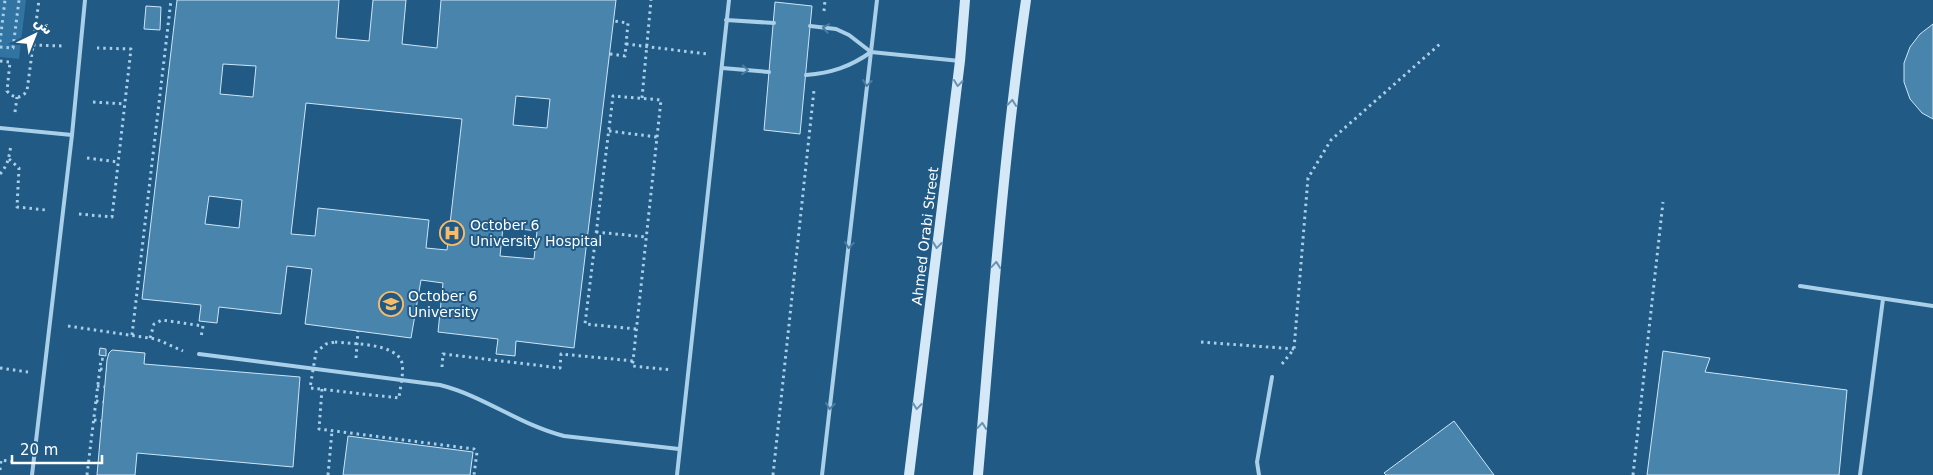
<svg xmlns="http://www.w3.org/2000/svg" width="1933" height="475" viewBox="0 0 1933 475" font-family="'DejaVu Sans',Cairo,sans-serif">
	<rect width="100%" height="100%" fill="#205a85"/>
	<path fill="#3173a1" d="M0,0H26L19,59L0,57Z"/>
	<g fill="#4984ad" stroke="#cde6f7" fill-rule="evenodd">
		<path d="M177,0H339L336,38L369,41L373,0H406L402,44L437,48L441,0H616L574,348L516,341L515,356L496,354L498,339L438,332L443,283L421,280L411,338L305,324L312,269L287,266L281,314L219,307L217,323L199,321L201,305L142,299ZM223,64L256,66L253,97L220,94ZM516,96L550,99L547,128L513,125ZM306,103L462,119L447,250L426,248L429,220L318,208L315,236L291,234ZM209,196L242,200L239,228L205,224ZM503,227L537,231L534,259L500,256Z"/>
		<path d="M775,2L812,6L800,134L764,130Z"/>
		<path d="M146,6L161,7L160,30L144,29Z"/>
		<path d="M1933,24V119L1922,113L1910,99L1904,82V63L1910,47L1920,34Z"/>
		<path d="M100,348L106,349V356L99,355Z"/>
		<path d="M112,350L145,353L144,364L300,377L293,467L137,453L135,475H97L107,360L109,353Z"/>
		<path d="M1663,351L1710,358L1705,372L1847,390L1839,475H1647Z"/>
		<path d="M1454,421L1494,475H1386L1384,473Z"/>
		<path d="M348,436L473,452L470,475H343Z"/>
	</g>
	<g fill="none" stroke-linecap="round" stroke-linejoin="round">
		<g stroke="#a9cfe9" stroke-width="3" stroke-dasharray="2.5 4" stroke-linecap="butt">
			<path d="M824,11L825,0"/>
			<path d="M0,42L5,0"/>
			<path d="M626,44L707,54"/>
			<path d="M33,45L63,46"/>
			<path d="M0,47L13,48L19,0"/>
			<path d="M610,54L625,56L628,23L614,21"/>
			<path d="M0,61L10,62L7,91C14,99 21,99 27,91L39,0"/>
			<path d="M642,98L651,0"/>
			<path d="M93,102L125,104"/>
			<path d="M15,112L17,97"/>
			<path d="M609,131L657,137"/>
			<path d="M87,158L118,162"/>
			<path d="M9,159L19,168L17,207L46,210"/>
			<path d="M0,174C8,165 9,157 11,145"/>
			<path d="M79,214L112,217L131,49L97,48"/>
			<path d="M596,232L646,237"/>
			<path d="M68,326L156,339L183,351"/>
			<path d="M636,329L585,324L613,96L661,100L633,361L632,366L672,370"/>
			<path d="M132,335L171,0"/>
			<path d="M150,338L154,324L162,320L203,326L201,337"/>
			<path d="M335,342C352,344 397,343 402,363C404,373 400,388 399,398L310,388L316,352L326,344Z"/>
			<path d="M1201,342L1294,349"/>
			<path d="M356,358L358,331"/>
			<path d="M1282,364L1294,349L1308,178L1331,140L1441,43"/>
			<path d="M442,367L443,354L560,368L561,354L633,361"/>
			<path d="M0,368L28,372"/>
			<path d="M100,369L107,370"/>
			<path d="M97,386L105,387"/>
			<path d="M322,389L319,429L474,449L477,452L474,475"/>
			<path d="M96,401L103,402"/>
			<path d="M94,420L102,421"/>
			<path d="M0,470L1,460L16,462"/>
			<path d="M87,475L101,359L107,360"/>
			<path d="M328,475L332,431"/>
			<path d="M773,475L814,90"/>
			<path d="M1633,475L1663,202"/>
		</g>
		<g stroke="#a9cfe9" stroke-width="4">
			<path d="M726,20L774,23"/>
			<path d="M810,26L836,29L849,35L871,52L960,61"/>
			<path d="M722,68L769,72"/>
			<path d="M806,75C831,73 850,67 871,52"/>
			<path d="M0,128L72,135"/>
			<path d="M1800,286L1933,306"/>
			<path d="M199,354L440,385C484,396 520,425 564,436L679,449"/>
			<path d="M32,475L72,135L85,0"/>
			<path d="M677,475L729,0"/>
			<path d="M822,475L877,0"/>
			<path d="M1259,475L1257,462L1272,377"/>
			<path d="M1860,475L1883,299"/>
		</g>
		<g stroke="#d4e8f7" stroke-width="10">
			<path d="M909,475L960,61L965,0"/>
			<path d="M978,475C992,316 1003,158 1026,0"/>
		</g>
	</g>
	<defs><path id="oneway-chevron" d="M-2-3.5L2.5 0L-2 3.5" fill="none" stroke-width="1.6" stroke-linecap="round" stroke-linejoin="round" transform="scale(1.25)"/></defs>
	<g stroke="#497da3">
		<use href="#oneway-chevron" transform="translate(826 28) rotate(-170)"/>
		<use href="#oneway-chevron" transform="translate(745 70) rotate(5)"/>
		<use href="#oneway-chevron" transform="translate(867 83) rotate(97)"/>
		<use href="#oneway-chevron" transform="translate(849 245) rotate(97)"/>
		<use href="#oneway-chevron" transform="translate(830 406) rotate(97)"/>
	</g>
	<g stroke="#6893b3">
		<use href="#oneway-chevron" transform="translate(958 83) rotate(97)"/>
		<use href="#oneway-chevron" transform="translate(1012 103) rotate(-84)"/>
		<use href="#oneway-chevron" transform="translate(937 245) rotate(97)"/>
		<use href="#oneway-chevron" transform="translate(996 265) rotate(-85)"/>
		<use href="#oneway-chevron" transform="translate(917 406) rotate(97)"/>
		<use href="#oneway-chevron" transform="translate(982 426) rotate(-85)"/>
	</g>
	<defs>
		<symbol id="hospital-ring" viewBox="-11 -11 22 22"><circle r="9.5" fill="#205a85" stroke="#f7bb6a" stroke-width="1.5"/><path d="M-5-5h3v3.5h4V-5h3V5h-3V1.5h-4V5h-3Z" fill="#f7bb6a"/></symbol>
		<symbol id="university-ring" viewBox="-11 -11 22 22"><circle r="9.5" fill="#205a85" stroke="#f7bb6a" stroke-width="1.5"/><path d="M0-5L7-2L0 1L-7-2ZM-4 1L0 2.5L4 1V4Q0 6-4 4Z" fill="#f7bb6a"/></symbol>
	</defs>
	<g fill-rule="evenodd">
		<use href="#hospital-ring" x="438" y="219" width="28" height="28"/>
		<use href="#university-ring" x="377" y="290" width="28" height="28"/>
	</g>
	<g text-anchor="middle" stroke-width="4" stroke-linejoin="round" paint-order="stroke">
		<g font-size="14" fill="#fff" stroke="#205a85" text-anchor="start">
			<text x="470" y="230">October 6<tspan x="470" dy="16">University Hospital</tspan></text>
			<text x="408" y="301">October 6<tspan x="408" dy="16">University</tspan></text>
		</g>
		<g font-size="14" fill="#fff" stroke="#205a85">
			<text transform="translate(925 236) rotate(-83)" y="5">Ahmed Orabi Street</text>
		</g>
	</g>
	<g transform="translate(35 35) rotate(43)" stroke="#205a85" stroke-width="4" paint-order="stroke">
	<path d="M0-4L9 19L0 12L-9 19Z" fill="#ffffff"/>
	<text y="-8" font-size="14" font-weight="bold" text-anchor="middle" fill="#ffffff">ش</text>
	</g>
	<path d="M12 455v8h90v-8" fill="none" stroke="#ffffff" stroke-width="2.5"/>
	<text x="20" y="455" font-size="15" fill="#ffffff" stroke="#205a85" stroke-width="4" paint-order="stroke">20 m</text>
</svg>
